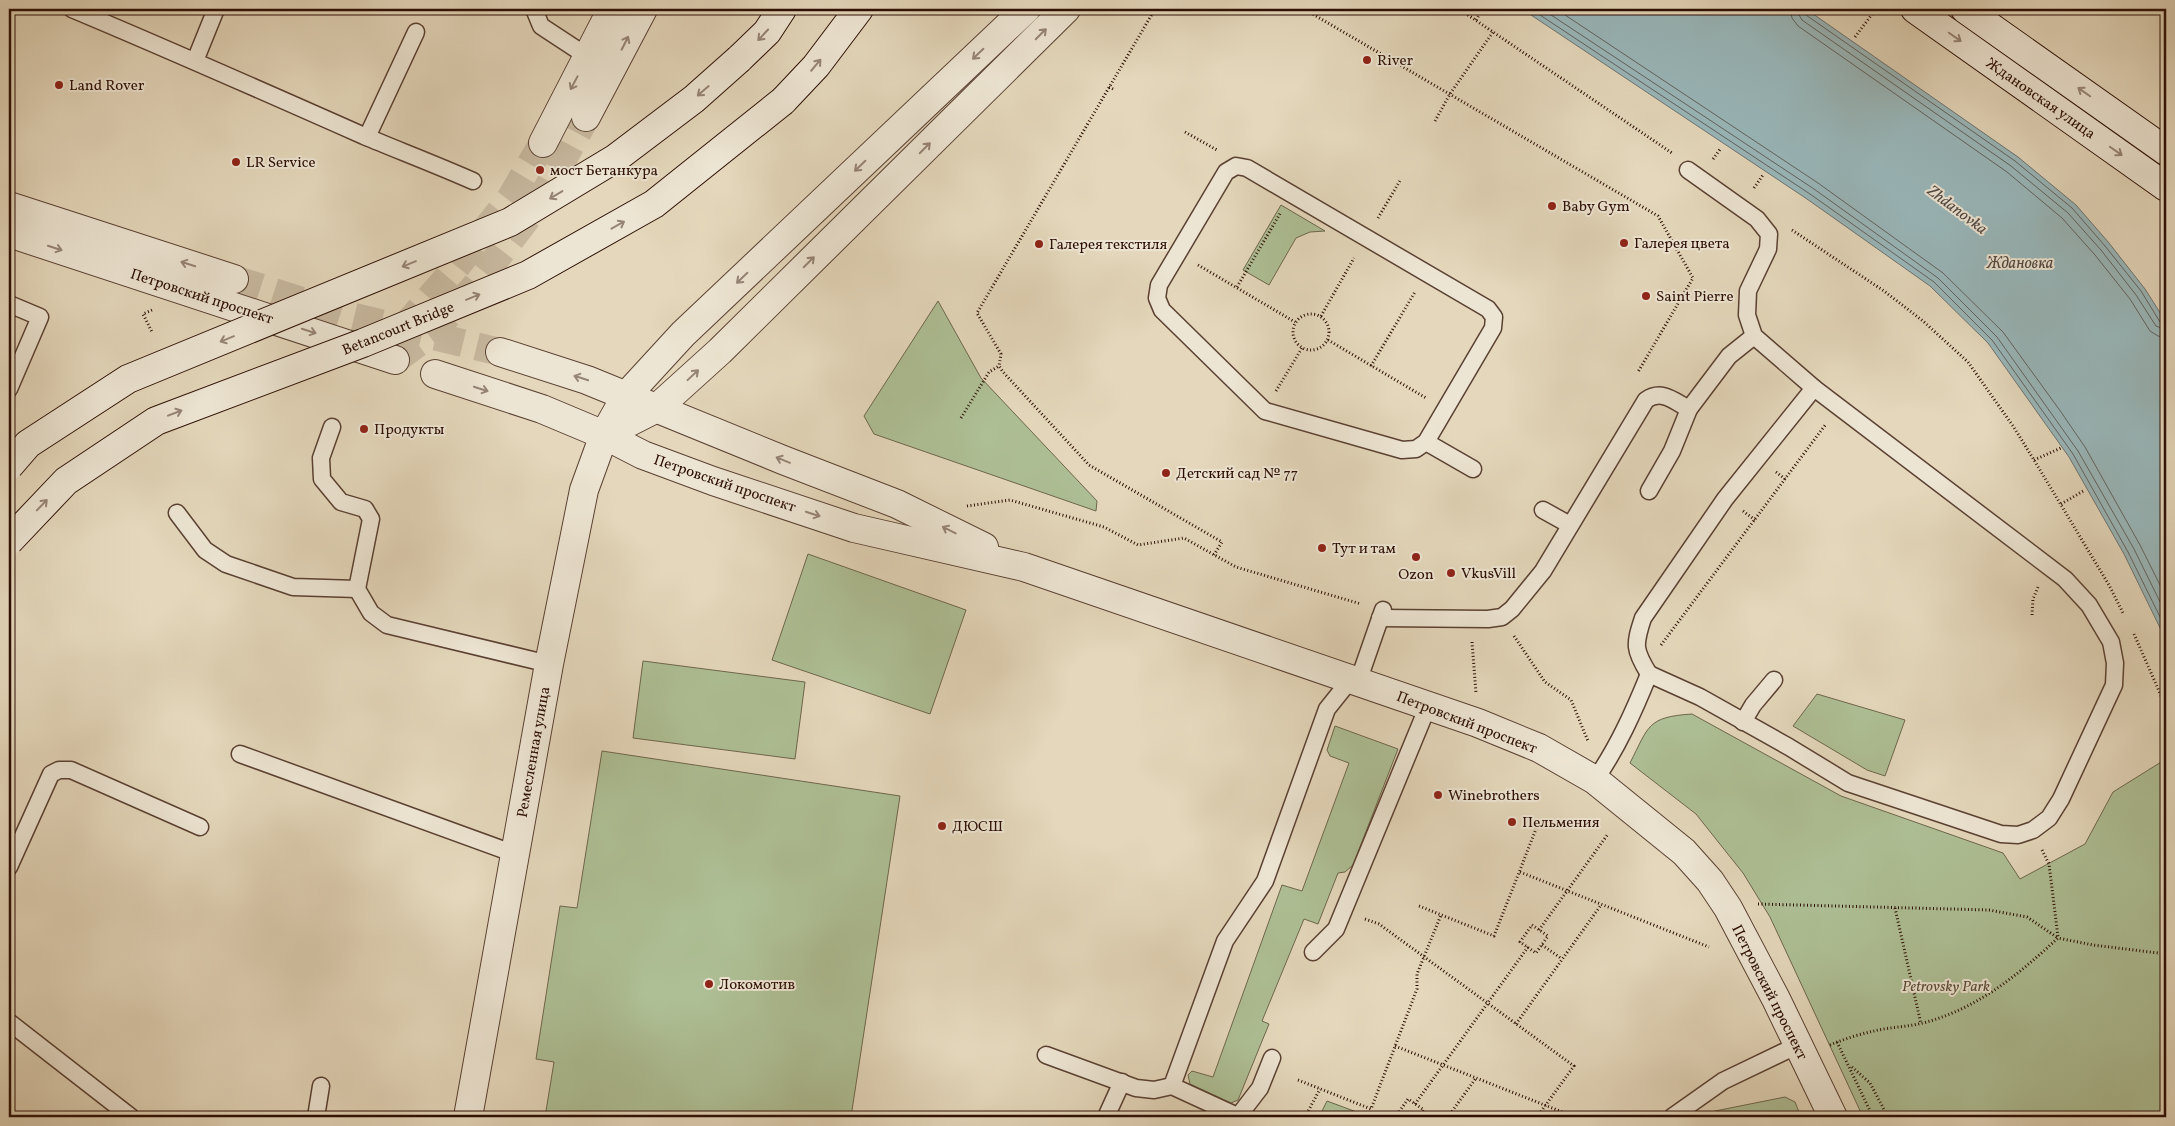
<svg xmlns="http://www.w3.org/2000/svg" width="2175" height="1126" viewBox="0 0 2175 1126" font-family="Vollkorn,serif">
	<rect width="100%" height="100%" fill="#e4d7bb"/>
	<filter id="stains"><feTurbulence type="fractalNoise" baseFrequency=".004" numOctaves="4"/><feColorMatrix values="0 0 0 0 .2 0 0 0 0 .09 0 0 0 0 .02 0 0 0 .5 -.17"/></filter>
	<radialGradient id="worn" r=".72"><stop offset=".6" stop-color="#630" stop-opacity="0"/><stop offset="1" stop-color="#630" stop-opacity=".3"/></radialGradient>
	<g fill="#aebf95" stroke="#6d664c">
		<path d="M1281,205L1325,231L1310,232L1296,238L1269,285L1243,270Z"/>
		<path d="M938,301L981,378L1097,501L1096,511L874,434L864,416Z"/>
		<path d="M808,554L966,610L930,714L772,660Z"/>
		<path d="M643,661L805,682L795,759L633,738Z"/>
		<path d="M1817,694L1905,720L1885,776L1867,770L1793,726Z"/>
		<path d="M1692,714L1841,796L2003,853L2020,879L2085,844L2113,792L2166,759V1117H1863L1770,917L1743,873L1696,814L1630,763C1649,726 1647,717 1692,714Z"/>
		<path d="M1335,726L1398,749L1353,865L1345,872L1338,873L1318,924L1304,919L1262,1021L1269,1024L1238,1100L1231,1103L1190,1084L1188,1075L1192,1071L1213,1077L1282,885L1302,891L1349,763L1330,756L1327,750Z"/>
		<path d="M602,751L900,796L851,1117H545L554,1062L536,1059L560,906L577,908Z"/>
		<path d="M1785,1097L1795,1102L1801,1117H1706L1715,1111Z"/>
		<path d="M1327,1101L1370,1117H1319Z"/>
	</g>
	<path fill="#99b7ba" stroke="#6d7371" d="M1522,9H1806L2018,157L2076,205L2109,243L2145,289L2166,322V640L2124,554L2069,457L1988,343L1930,286L1807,199Z"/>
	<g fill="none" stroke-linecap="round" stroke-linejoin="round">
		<g stroke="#62625f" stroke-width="1">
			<path d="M1531,9L1810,194L1934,282L1992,340L2073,454L2128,552L2166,629"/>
			<path d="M1542,9L1814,189L1938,278L1997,337L2078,451L2134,549L2166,614"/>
			<path d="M1556,9L1818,183L1943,273L2003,332L2061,412L2085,447L2140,545L2166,597"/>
			<path d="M1790,9L1792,18L1798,26L2007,172L2062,218L2095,255L2130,299L2150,331L2158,336L2166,338"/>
			<path d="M1798,9L1799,15L1802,20L2011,166L2068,213L2101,250L2136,295L2156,326L2166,330"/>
			<path d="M1804,9L1806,15L2015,161L2072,208L2105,246L2141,291L2160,322L2166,324"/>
		</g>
		<g stroke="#c8b9a0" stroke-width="28" stroke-dasharray="28 14" stroke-linecap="butt">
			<path d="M234,279L342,314L500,352"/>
			<path d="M402,330L448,277L510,199L543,143"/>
			<path d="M395,360L429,335L472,290L541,200L586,117"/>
		</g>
		<defs>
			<g id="service">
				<path d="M72,9C170,50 267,93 364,136C400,151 437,165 473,181"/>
				<path d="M534,9L541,26L576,49L589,55"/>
				<path d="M195,61L216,9"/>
				<path d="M367,137L416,32"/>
				<path d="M1236,166L1247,168L1488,309L1494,317L1493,328L1426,442L1416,449L1402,450L1265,411L1162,310L1157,298L1159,285L1226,172Z"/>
				<path d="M9,304L40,317L9,389"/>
				<path d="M332,427L321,458L322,479L341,502L365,509L371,519L357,589L371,613L387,625L549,664"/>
				<path d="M1426,442L1473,469"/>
				<path d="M1649,491L1672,451L1689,409L1729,356L1754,336"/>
				<path d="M1543,510L1570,525"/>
				<path d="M177,513L205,550L226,564L293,587L357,589"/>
				<path d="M1380,618L1488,619L1502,617L1512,609L1543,571L1646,400C1662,389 1674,401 1689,409"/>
				<path d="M1649,674C1634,650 1634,645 1643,618L1725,499L1814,388L1754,336L1747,315L1748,291L1768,249L1769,234L1757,219L1688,170"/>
				<path d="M1358,682L1383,610"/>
				<path d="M1743,722L1753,705L1774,680"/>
				<path d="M240,754L515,854"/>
				<path d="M1595,780C1618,747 1634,711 1649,674L1700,697L1789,747L1848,783L2001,834L2018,835L2033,830L2049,818L2061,799L2114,685L2115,663L2111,642L2089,605L2065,579L1814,388"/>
				<path d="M9,867L51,774L59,770H71L200,827"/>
				<path d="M1313,952L1336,929L1428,706"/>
				<path d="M9,1022L131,1117"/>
				<path d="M1046,1055L1136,1088L1154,1090L1172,1086L1235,1115L1240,1114L1260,1088L1272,1058"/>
				<path d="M1172,1086L1225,941L1265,881L1327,709L1351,679"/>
				<path d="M316,1117L321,1086"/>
				<path d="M1106,1117L1122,1082"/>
				<path d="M1672,1117L1723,1081L1798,1045"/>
			</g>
			<path id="minor" d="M468,1117L549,664L584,490L604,435"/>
			<g id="tertiary">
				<path d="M586,117L643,9"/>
				<path d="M543,143L612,9"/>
				<path d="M9,206L234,279"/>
				<path d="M9,233L395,360"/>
				<path d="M500,352L587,380L783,460L897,504L984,547"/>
				<path d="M435,374L542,409L604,435L643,455L713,481L854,528L1024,567L1478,723L1539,748L1595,780L1684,852L1710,881L1728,908L1776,999L1833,1117"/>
				<path d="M604,435L657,408L720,351L1066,9"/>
				<path d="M604,435L626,396L683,334L1026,9"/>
			</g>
			<g id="secondary">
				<path d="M1915,9L2166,187"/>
				<path d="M1965,9L2166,151"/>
				<path d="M739,59L767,32L782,9"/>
				<path d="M783,101L816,66L859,9"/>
			</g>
		</defs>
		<use href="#service" stroke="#5a4032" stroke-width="19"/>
		<use href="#minor" stroke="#5a4032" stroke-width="30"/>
		<use href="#tertiary" stroke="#5a4032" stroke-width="30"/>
		<use href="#secondary" stroke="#2c0e04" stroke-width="30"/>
		<g stroke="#2c0e04" stroke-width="3" stroke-dasharray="1 2.5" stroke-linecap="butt">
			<path d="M1155,9L977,313L1001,354L999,366L1003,372L1089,465L1222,542L1214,555"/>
			<path d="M1304,9L1658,216L1693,278L1638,372"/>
			<path d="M1459,9L1672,153"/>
			<path d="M1476,20L1483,9"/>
			<path d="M1855,37L1876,9"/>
			<path d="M1109,87L1115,90"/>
			<path d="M1435,121L1450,94L1493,32"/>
			<path d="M1185,132L1217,150"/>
			<path d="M1713,159L1721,148"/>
			<path d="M1754,188L1763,175"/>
			<path d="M1378,218L1401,179"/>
			<path d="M1792,230L1884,291L1923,321L1968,362L2013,426L2034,460L2109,585L2123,613"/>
			<path d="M1198,265L1295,322"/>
			<path d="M1237,287L1281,212"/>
			<path d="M152,310L143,314L152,332"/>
			<circle cx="1311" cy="332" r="18"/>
			<path d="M1321,316L1354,258"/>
			<path d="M1328,340L1426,398"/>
			<path d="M1371,366L1415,292"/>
			<path d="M1276,391L1302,348"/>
			<path d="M961,418L989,372L999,366"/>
			<path d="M2034,460L2061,448"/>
			<path d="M1776,472L1785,479"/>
			<path d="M2061,504L2085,490"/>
			<path d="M967,506L1010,500L1104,527L1138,545L1184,538L1236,567L1361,604"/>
			<path d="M1743,511L1755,520"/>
			<path d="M2032,615L2033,599L2038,587"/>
			<path d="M2134,634L2166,707"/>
			<path d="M1514,636L1545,682L1571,700L1588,741"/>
			<path d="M1472,642L1476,693"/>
			<path d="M1661,645L1826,424"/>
			<path d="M2042,850L2049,864L2058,937"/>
			<path d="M1520,872L1709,947"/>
			<path d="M1758,904L1989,910L2027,917L2058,938"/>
			<path d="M1419,906L1494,936L1540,819"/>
			<path d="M1895,908L1921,1024"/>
			<path d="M1365,919L1379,924L1574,1066L1537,1117"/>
			<path d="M1532,925L1548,936L1536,953L1520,942Z"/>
			<path d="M1539,930L1608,834"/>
			<path d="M1542,945L1562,959"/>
			<path d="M1516,1024L1601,905"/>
			<path d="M1837,1042L1873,1117"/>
			<path d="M1830,1045C1844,1039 1860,1034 1874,1031C1890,1027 1907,1027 1923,1023C1977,1009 2018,975 2058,938L2093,945L2166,954"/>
			<path d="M1395,1046L1575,1117"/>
			<path d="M1852,1067L1870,1083L1888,1117"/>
			<path d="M1298,1080L1371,1109L1417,989V974L1441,915"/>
			<path d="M1415,1104L1528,947"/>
			<path d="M1305,1117L1320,1089"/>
			<path d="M1399,1117L1397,1115L1408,1099L1424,1110L1419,1117"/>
			<path d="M1448,1117L1476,1078"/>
		</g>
		<use href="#service" stroke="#ede5d3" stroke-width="16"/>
		<use href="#minor" stroke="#ede5d3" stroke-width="28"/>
		<use href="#tertiary" stroke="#ede5d3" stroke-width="28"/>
		<use href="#secondary" stroke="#ede5d3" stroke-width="28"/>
		<defs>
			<g id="secondary-bridge">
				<path d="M9,466L28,444L128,379L510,222L616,158L694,99L739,59"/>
				<path d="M9,541L66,481L156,421L363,343L528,275L654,204L783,101"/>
			</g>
		</defs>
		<use href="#secondary-bridge" stroke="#2c0e04" stroke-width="30" stroke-linecap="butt"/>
		<use href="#secondary-bridge" stroke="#ede5d3" stroke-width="28"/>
	</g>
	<defs><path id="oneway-shaft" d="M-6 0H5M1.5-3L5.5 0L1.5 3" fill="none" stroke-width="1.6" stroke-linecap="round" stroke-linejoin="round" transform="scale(1.25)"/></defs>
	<g stroke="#968476">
		<use href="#oneway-shaft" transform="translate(1041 34) rotate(-45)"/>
		<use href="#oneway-shaft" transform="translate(763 35) rotate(133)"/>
		<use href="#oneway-shaft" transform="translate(1955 37) rotate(35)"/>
		<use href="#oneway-shaft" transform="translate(625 43) rotate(-63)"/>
		<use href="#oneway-shaft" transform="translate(978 54) rotate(136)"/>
		<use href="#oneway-shaft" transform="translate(816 65) rotate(-50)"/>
		<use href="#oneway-shaft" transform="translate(574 83) rotate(118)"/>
		<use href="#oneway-shaft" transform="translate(703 91) rotate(139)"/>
		<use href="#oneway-shaft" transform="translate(2084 92) rotate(-145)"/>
		<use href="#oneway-shaft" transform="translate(925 148) rotate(-45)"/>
		<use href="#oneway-shaft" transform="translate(2116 151) rotate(35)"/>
		<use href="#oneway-shaft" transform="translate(860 166) rotate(136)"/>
		<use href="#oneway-shaft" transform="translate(556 195) rotate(149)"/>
		<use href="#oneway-shaft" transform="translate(618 225) rotate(-29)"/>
		<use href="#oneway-shaft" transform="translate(55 248) rotate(18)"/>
		<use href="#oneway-shaft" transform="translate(809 262) rotate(-45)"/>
		<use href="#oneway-shaft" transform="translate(188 264) rotate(-162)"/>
		<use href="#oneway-shaft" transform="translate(409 264) rotate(158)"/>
		<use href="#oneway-shaft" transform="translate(742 278) rotate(136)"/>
		<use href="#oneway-shaft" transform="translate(473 297) rotate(-22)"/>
		<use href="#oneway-shaft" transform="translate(309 331) rotate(18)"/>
		<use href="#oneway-shaft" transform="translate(227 339) rotate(158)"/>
		<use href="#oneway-shaft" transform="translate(693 375) rotate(-43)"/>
		<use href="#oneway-shaft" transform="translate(581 378) rotate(-162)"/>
		<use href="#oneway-shaft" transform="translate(481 389) rotate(18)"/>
		<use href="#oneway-shaft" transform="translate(175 413) rotate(-21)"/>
		<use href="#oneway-shaft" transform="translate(783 460) rotate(-158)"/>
		<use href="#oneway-shaft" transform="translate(42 505) rotate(-46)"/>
		<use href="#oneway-shaft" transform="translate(813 514) rotate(18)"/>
		<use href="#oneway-shaft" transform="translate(949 530) rotate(-153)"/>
	</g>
	<g fill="#8f2418" stroke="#ede5d3" stroke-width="2">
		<circle cx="1367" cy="60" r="5"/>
		<circle cx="59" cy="85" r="5"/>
		<circle cx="236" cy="162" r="5"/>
		<circle cx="540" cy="170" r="5"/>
		<circle cx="1552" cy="206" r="5"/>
		<circle cx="1624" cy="243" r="5"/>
		<circle cx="1039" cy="244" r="5"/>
		<circle cx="1646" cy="296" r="5"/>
		<circle cx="364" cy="429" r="5"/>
		<circle cx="1166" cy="473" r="5"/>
		<circle cx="1322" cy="548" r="5"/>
		<circle cx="1416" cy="557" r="5"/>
		<circle cx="1451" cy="573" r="5"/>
		<circle cx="1438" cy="795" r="5"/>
		<circle cx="1512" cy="822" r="5"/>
		<circle cx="942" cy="826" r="5"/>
		<circle cx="709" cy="984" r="5"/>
	</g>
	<g text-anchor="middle" stroke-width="4" stroke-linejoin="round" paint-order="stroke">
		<g font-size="15" fill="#2c0e04" stroke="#ede5d3" text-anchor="start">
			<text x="1377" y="65">River</text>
			<text x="69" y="90">Land Rover</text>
			<text x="246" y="167">LR Service</text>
			<text x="550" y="175">мост Бетанкура</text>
			<text x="1562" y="211">Baby Gym</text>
			<text x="1634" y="248">Галерея цвета</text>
			<text x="1049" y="249">Галерея текстиля</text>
			<text x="1656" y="301">Saint Pierre</text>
			<text x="374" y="434">Продукты</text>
			<text x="1176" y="478">Детский сад № 77</text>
			<text x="1332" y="553">Тут и там</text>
			<text x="1461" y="578">VkusVill</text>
			<text x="1416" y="579" text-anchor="middle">Ozon</text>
			<text x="1448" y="800">Winebrothers</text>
			<text x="1522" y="827">Пельмения</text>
			<text x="952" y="831">ДЮСШ</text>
			<text x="719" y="989">Локомотив</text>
		</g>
		<g font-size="15" fill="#2c0e04" stroke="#ede5d3">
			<text transform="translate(2041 98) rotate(35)" y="5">Ждановская улица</text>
			<text transform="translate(202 296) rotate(18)" y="5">Петровский проспект</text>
			<text transform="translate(398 328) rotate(-22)" y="5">Betancourt Bridge</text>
			<text transform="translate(725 483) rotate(19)" y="5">Петровский проспект</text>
			<text transform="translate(1467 722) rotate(21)" y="5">Петровский проспект</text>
			<text transform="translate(533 752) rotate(-80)" y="5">Ремесленная улица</text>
			<text transform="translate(1770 992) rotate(63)" y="5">Петровский проспект</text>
		</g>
		<g font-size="15" font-style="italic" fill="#5a4c37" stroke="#ede5d3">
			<text x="1946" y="991">Petrovsky Park</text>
		</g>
		<g font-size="16" font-style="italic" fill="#524944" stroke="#ede5d3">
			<text transform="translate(1958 209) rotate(37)" y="6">Zhdanovka</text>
			<text x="2020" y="268">Ждановка</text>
		</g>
	</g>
	<rect width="2175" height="1126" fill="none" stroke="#e4d7bb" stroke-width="30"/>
	<rect x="10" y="10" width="2155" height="1106" fill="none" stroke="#2c0e04" stroke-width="2.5"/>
	<rect x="15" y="15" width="2145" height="1096" fill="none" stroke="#2c0e04"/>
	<rect width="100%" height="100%" filter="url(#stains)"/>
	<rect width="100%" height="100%" fill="url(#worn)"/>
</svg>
